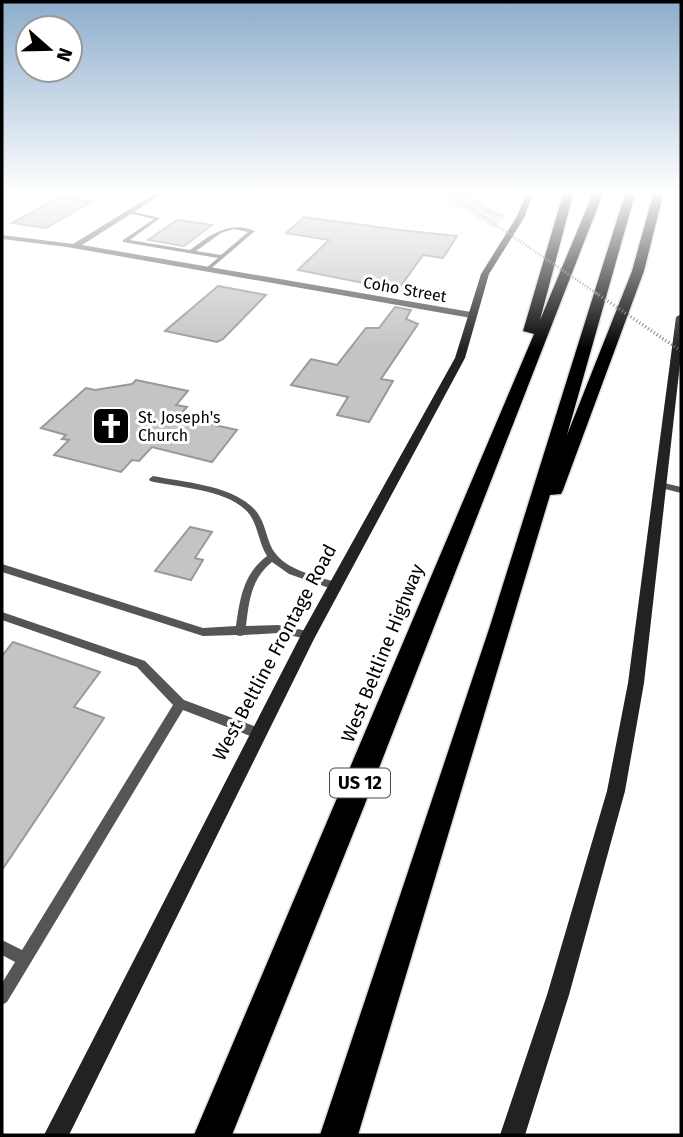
<svg xmlns="http://www.w3.org/2000/svg" width="683" height="1137" viewBox="0 0 683 1137" font-family="'Fira Sans',sans-serif">
	<rect width="100%" height="100%" fill="#fff"/>
	<path fill="#dcdcdc" d="M433,191H465L503,216L496,229Z"/>
	<g fill="#c4c4c4" stroke="#999" stroke-width="2">
		<path d="M60,197L91,202L46,228L12,223Z"/>
		<path d="M304,217L400,230L457,236L443,258L423,255L398,290L298,270L329,240L286,233Z"/>
		<path d="M177,220L212,225L184,246L148,240Z"/>
		<path d="M218,286L266,295L223,339L217,342L165,331Z"/>
		<path d="M395,307L411,310L406,319L418,324L381,379L393,381L369,422L337,415L348,397L291,385L311,359L337,365L366,328H379Z"/>
		<path d="M136,380L188,391L176,405L187,407L178,417L237,430L212,462L152,447L139,461L132,460L121,472L54,455L69,440L62,439L66,435L41,428L86,388L95,390L132,384Z"/>
		<path d="M190,527L212,532L195,558L203,560L191,580L155,571Z"/>
		<path d="M13,642L100,672L74,707L104,718L2,870V656Z"/>
	</g>
	<g fill="none" stroke-linecap="round" stroke-linejoin="round">
		<defs>
			<g id="highway">
				<path d="M564,191H574L540,320L594,191H604L363,809L232,1135H194L534,334L523,331Z"/>
				<path d="M626,191H636L567,435L632,271L654,191H664L644,271L563,490L561,494L550,495L358,1135H320L490,626Z"/>
			</g>
		</defs>
		<use href="#highway" stroke="#dbdbdb" stroke-width="3"/>
		<path stroke="#777" stroke-width="2.5" stroke-dasharray="1 2" stroke-linecap="butt" d="M462,191L486,211L505,216"/>
		<g fill="#555" fill-rule="evenodd">
			<path d="M2,191H8L2,194Z"/>
			<path d="M124,191H129L124,195H120V193Z"/>
			<path d="M130,211L160,218L130,240L190,250C210,235 229,220 255,231L208,271L205,269L206,268L218,258L123,242V240L154,219L128,213ZM234,229L248,232L221,255L196,251L221,233Z"/>
			<path d="M153,476C183,482 228,485 251,506C263,516 265,531 270,544C280,570 315,575 338,583L340,586L338,589L335,590L289,574L272,562C251,579 249,601 246,626L278,625L312,632L313,635L312,638L308,639L278,633L244,635L240,636L236,635L203,636L2,572V564L203,628L236,626C240,599 243,574 267,556C259,543 258,527 250,515C231,489 179,488 150,481L149,479Z"/>
			<path d="M660,482L681,487V493L657,487L656,485Z"/>
			<path d="M2,612L145,661L184,700L262,729L264,733L262,737L258,739L183,710L7,1002L2,1005V983L15,962L2,955V940L22,950L173,705L137,667L2,620Z"/>
		</g>
		<path fill="#555" fill-rule="evenodd" d="M159,191H167L82,245L471,312L476,315L471,318L67,247L2,239V235L73,244Z"/>
		<g fill="#222" fill-rule="evenodd">
			<path d="M528,191H534L524,218L489,274L465,358L314,639L69,1135H44L303,631L455,358L481,274L516,218Z"/>
			<path d="M681,314V355L644,683L625,791L569,995L525,1135H500L547,995L607,791L628,683L676,317Z"/>
		</g>
		<use href="#highway" fill="#000" fill-rule="evenodd"/>
		<path stroke="#777" stroke-width="2.5" stroke-dasharray="1 2" stroke-linecap="butt" d="M446,191L599,295"/>
		<path stroke="#777" stroke-width="3.5" stroke-dasharray="1 2.5" stroke-linecap="butt" d="M596,293L681,351"/>
	</g>
	<linearGradient id="sky" x2="0" y2="1"><stop stop-color="#8cadcc"/><stop offset="0.55" stop-color="#fff"/><stop offset="1" stop-color="#fff" stop-opacity="0"/></linearGradient>
	<rect width="683" height="350" fill="url(#sky)"/>
	<defs>
		<symbol id="church-square" viewBox="-11 -11 22 22"><rect x="-9" y="-9" width="18" height="18" rx="4" fill="#000" stroke="#fff"/><path d="M-1.2-6h2.4v3.5h3.3v2.4h-3.3V6h-2.4V-.1h-3.3v-2.4h3.3Z" fill="#fff"/></symbol>
	</defs>
	<g fill-rule="evenodd">
		<use href="#church-square" x="89" y="404" width="44" height="44"/>
	</g>
	<g text-anchor="middle" stroke-width="6" stroke-linejoin="round" paint-order="stroke">
		<g font-size="16" fill="#000" stroke="#fff">
			<text transform="translate(405 289) rotate(10)" y="6">Coho Street</text>
		</g>
		<g font-size="16" fill="#000" stroke="#fff" text-anchor="start">
			<text x="138" y="423">St. Joseph's<tspan x="138" dy="18">Church</tspan></text>
		</g>
		<rect fill="#fff" stroke="#4c4c4c" stroke-width="2" x="330" y="768.5" width="60" height="29" rx="5"/>
		<g font-size="18" font-weight="bold" fill="#000">
			<text x="360" y="789">US 12</text>
		</g>
		<g font-size="19" fill="#000" stroke="#fff">
			<text transform="translate(274 652) rotate(-62)" y="7">West Beltline Frontage Road</text>
			<text transform="translate(382 653) rotate(-68)" y="7">West Beltline Highway</text>
		</g>
	</g>
	<rect width="683" height="1137" fill="none" stroke="#000000" stroke-width="7"/>
	<g transform="translate(49 49) rotate(110)"><circle r="33" fill="#ffffff" stroke="#999999" stroke-width="2"/>
	<path d="M0-5L12 26L0 18L-12 26Z" fill="#000000"/>
	<text y="-10" font-size="19" font-weight="bold" text-anchor="middle" fill="#000000">N</text>
	</g>
</svg>
